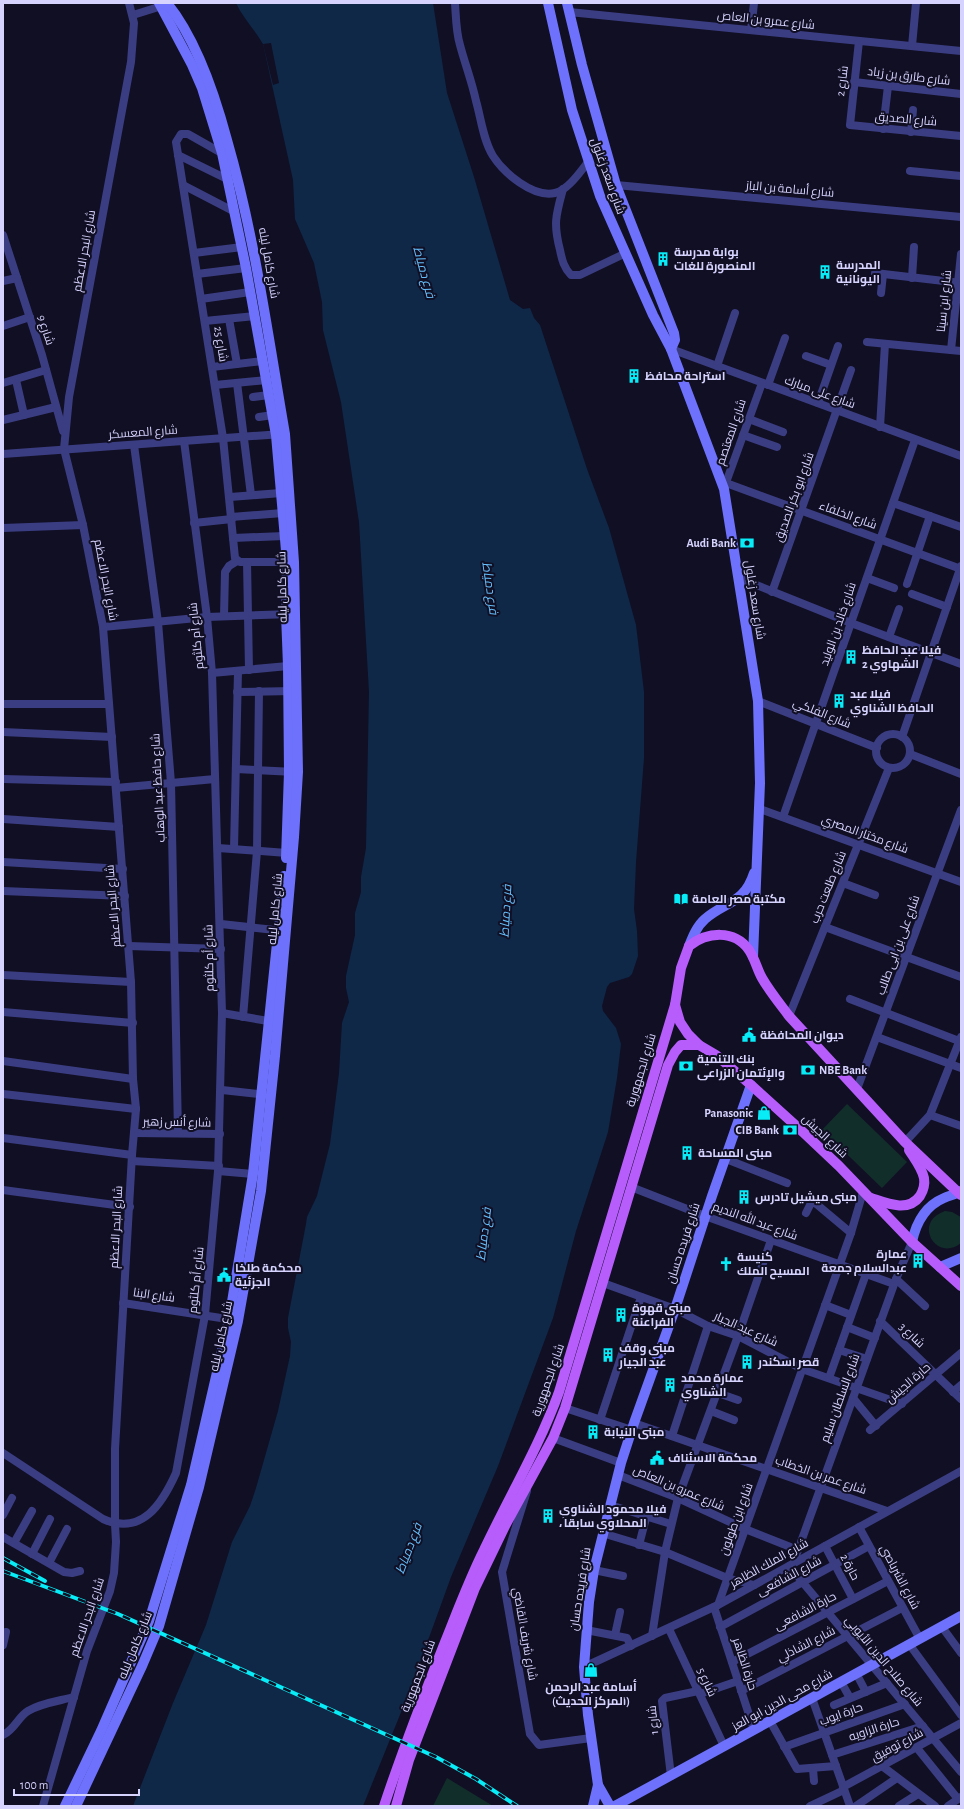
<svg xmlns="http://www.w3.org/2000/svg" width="964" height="1809" viewBox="0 0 964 1809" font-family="'Alegreya Sans',Cairo,sans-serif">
	<rect width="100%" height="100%" fill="#110f24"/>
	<g fill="#122e2b">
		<path d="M847,1104L907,1162L882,1188L822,1130Z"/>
		<path d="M945,1211L952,1212L961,1217V1243C936,1263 912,1222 945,1211Z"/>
		<path d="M447,1778L493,1806H433Z"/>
	</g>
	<path fill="#0f2848" d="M236,3H433L447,93L474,177L510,300L523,309L530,308L534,318L540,325L587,469L609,528L636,625L644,692V758L636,862L634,909L637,931L638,956L632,974L629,977L610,983L607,987L602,1006L603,1011L616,1028L621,1044L617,1078L608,1132L576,1231L553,1318L498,1466L451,1577L410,1690L363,1806H133L173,1703L206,1625L232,1542L250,1506L256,1488L278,1411L290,1356L291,1342L288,1328V1318L306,1224L307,1217L317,1196L330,1144L339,1073L342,1023L349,1002L346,988V976L355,935V913L361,892V877L366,848L369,692L359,522L341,402L323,330L322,302L314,263L295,219L293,180L263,44C255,30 243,18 236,3Z"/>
	<path fill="#110f24" d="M271,43L279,83L273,85L263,44Z"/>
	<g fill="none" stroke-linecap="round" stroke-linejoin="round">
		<g stroke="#3b3d82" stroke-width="8">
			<path d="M455,3C456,17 456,32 460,45C465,64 472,82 476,101C481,118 483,140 493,156C504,173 533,198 555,193C568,190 580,172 588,162"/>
			<path d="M569,12L961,51"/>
			<path d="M133,15L165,5"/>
			<path d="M751,30L754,3"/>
			<path d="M859,41L850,125L961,136"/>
			<path d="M912,46L916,3"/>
			<path d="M854,82L961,94"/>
			<path d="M883,129L888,86"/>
			<path d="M911,132L913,110"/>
			<path d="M178,155L229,180"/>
			<path d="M225,155L188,134H181L176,142L223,438L235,558L240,562H292"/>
			<path d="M910,171L961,176"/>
			<path d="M183,185L235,212"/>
			<path d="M616,185L961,217"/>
			<path d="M563,189C556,215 553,223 560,250C562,260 564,268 571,275H580L626,253"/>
			<path d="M3,235L42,355L63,431"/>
			<path d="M194,253L242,247"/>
			<path d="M875,273L961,283"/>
			<path d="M197,274L246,268"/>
			<path d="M912,278L914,247"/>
			<path d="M3,281L17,278"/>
			<path d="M881,293L883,274"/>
			<path d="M201,299L250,292"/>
			<path d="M229,319L237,364"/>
			<path d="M205,321L255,316"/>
			<path d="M3,326L30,317"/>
			<path d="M867,342L961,351"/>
			<path d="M671,349L961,456"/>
			<path d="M951,350L961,254"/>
			<path d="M806,356L831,365"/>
			<path d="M717,366L735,313"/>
			<path d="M212,367L263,361"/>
			<path d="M16,380L24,415"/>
			<path d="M3,383L46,370"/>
			<path d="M237,383L251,495"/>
			<path d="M215,385L267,380"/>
			<path d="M768,385L785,338"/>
			<path d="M253,397L269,395"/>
			<path d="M818,403L838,346"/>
			<path d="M259,417L273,415"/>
			<path d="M749,419L783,432"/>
			<path d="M3,420L56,407"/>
			<path d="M880,427L885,344"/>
			<path d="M743,435L777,447"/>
			<path d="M134,445L158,622L171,783L178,1133"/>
			<path d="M3,454L282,434"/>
			<path d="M726,483L961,569"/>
			<path d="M724,488L762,383"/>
			<path d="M230,497L281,493"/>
			<path d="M893,503L961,527"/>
			<path d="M231,517L283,513"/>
			<path d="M194,523L232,519"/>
			<path d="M3,528L83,525"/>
			<path d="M233,538L284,536"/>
			<path d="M247,562L249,670"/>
			<path d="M739,578L851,623L961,664"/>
			<path d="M867,578L894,588"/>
			<path d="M907,584L930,516"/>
			<path d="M772,592L851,370"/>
			<path d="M912,594L947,607"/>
			<path d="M224,616L225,572L229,566L237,561"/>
			<path d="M103,627L207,617L292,614"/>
			<path d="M889,637L899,609"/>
			<path d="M212,673L288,666"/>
			<path d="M237,692L293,691"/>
			<path d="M758,701L877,748"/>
			<path d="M3,704H109"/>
			<path d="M3,732L112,737"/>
			<circle cx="893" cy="751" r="17"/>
			<path d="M902,737L961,566"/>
			<path d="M910,754L961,774"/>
			<path d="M236,769L295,772"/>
			<path d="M3,779L116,782"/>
			<path d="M116,788L215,779"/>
			<path d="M760,809L961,882"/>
			<path d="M783,817L915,440"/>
			<path d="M3,819L119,827"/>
			<path d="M218,848L287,853"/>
			<path d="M234,849L238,671"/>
			<path d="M3,862L123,869"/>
			<path d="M843,883L875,895"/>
			<path d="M3,891L125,896"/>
			<path d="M221,924L284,931"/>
			<path d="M825,927L961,977"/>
			<path d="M129,946L221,949"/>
			<path d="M3,975L131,982"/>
			<path d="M850,999L959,1041"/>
			<path d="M3,1012L133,1023"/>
			<path d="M222,1013L268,1021"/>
			<path d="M789,1016L889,768"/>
			<path d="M243,1017L257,851L259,691"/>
			<path d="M877,1037L961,1068"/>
			<path d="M3,1061L133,1079"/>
			<path d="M857,1089L961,810"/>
			<path d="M222,1090L267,1095"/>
			<path d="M3,1094L136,1109"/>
			<path d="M930,1115L961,1126"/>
			<path d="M134,1133L220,1134"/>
			<path d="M3,1138L132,1155"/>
			<path d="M905,1142L930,1115L961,1037"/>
			<path d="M726,1159L787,1183"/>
			<path d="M132,1161L219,1166"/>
			<path d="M218,1171L253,1174"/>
			<path d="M631,1187L705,1216L894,1284"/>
			<path d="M3,1190L130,1207"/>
			<path d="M806,1213L811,1203L814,1202L851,1233"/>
			<path d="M896,1279L925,1306"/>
			<path d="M603,1283L675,1309L708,1326L738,1336L802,1369L902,1404"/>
			<path d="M123,1303L234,1320"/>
			<path d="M825,1305L851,1315"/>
			<path d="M880,1321L961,1399"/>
			<path d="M847,1327L875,1338"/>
			<path d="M839,1350L867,1359"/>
			<path d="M829,1378L866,1274"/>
			<path d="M953,1392L961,1385"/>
			<path d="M718,1393L738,1400"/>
			<path d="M853,1398L876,1426"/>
			<path d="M565,1408L632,1430"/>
			<path d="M711,1411L734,1420"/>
			<path d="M600,1420L641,1297"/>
			<path d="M634,1423L887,1511"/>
			<path d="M870,1430L961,1353"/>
			<path d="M672,1436L708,1326"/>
			<path d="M553,1438L621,1463"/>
			<path d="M3,1453L103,1519C142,1536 162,1504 176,1473L205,1315L218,1171L222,1013L212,673L207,617L184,441"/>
			<path d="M618,1475L678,1498L745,1529L798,1550"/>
			<path d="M527,1491L502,1572L530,1734L539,1745L591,1738"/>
			<path d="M610,1505L671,1524"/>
			<path d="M3,1515L12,1498"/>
			<path d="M859,1527L920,1639"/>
			<path d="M602,1533L665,1552L727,1578L754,1585"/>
			<path d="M3,1537L64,1572L72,1573L80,1571"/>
			<path d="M14,1543L32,1511"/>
			<path d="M639,1545L646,1518"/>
			<path d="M825,1546L853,1599"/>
			<path d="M32,1554L50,1519"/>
			<path d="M49,1563L67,1529"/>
			<path d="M793,1564L896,1279L912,1242"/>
			<path d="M789,1566L961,1772"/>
			<path d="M594,1570L623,1576"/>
			<path d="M718,1605L851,1233L863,1192"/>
			<path d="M714,1607L754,1730"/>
			<path d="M720,1627L869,1546"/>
			<path d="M942,1627L961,1653"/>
			<path d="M669,1629L724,1746"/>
			<path d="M586,1630L627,1638L631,1646"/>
			<path d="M615,1635L620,1612"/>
			<path d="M652,1636L665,1552L678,1498L738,1336L771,1240"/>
			<path d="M909,1644L961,1715"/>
			<path d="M3,1645L6,1632"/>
			<path d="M732,1662L888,1581"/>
			<path d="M584,1667L718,1605L961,1471"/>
			<path d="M856,1673L866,1692"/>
			<path d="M841,1682L850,1698"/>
			<path d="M741,1691L902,1608"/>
			<path d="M700,1694L738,1681"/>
			<path d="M812,1698L850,1806"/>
			<path d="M834,1705L887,1683"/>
			<path d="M770,1721L797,1769L836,1766"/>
			<path d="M3,1735C15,1729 18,1717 28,1711C41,1703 59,1701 74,1697"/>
			<path d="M784,1747L905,1704"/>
			<path d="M917,1748L958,1799"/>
			<path d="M832,1755L923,1726"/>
			<path d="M882,1766L935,1806"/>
			<path d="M813,1769L814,1781"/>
			<path d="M671,1776L662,1701L665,1698L698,1691"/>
			<path d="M843,1787L961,1723"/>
			<path d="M43,1806L87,1651L110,1591L114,1573L116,1542L115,1524V1449L132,1155L136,1109L133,1079L131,982L103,627L83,525L64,449L69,397L131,62L134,23L129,3"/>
			<path d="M810,1806L844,1790"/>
			<path d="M856,1806L897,1778"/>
			<path d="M899,1806L918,1794"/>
			<path d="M948,1806L961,1797"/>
		</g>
		<g stroke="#6d71fb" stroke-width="10">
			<path d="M159,3L192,65L202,88L222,153L246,268L276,435L287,562L286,614L288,666L289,772L286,858"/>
			<path d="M548,3L572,110L600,196L653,315L671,349L724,489L758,701L760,783L753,957"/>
			<path d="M567,3L582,65L616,185L674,333L675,340L671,349"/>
			<path d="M689,946C693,936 697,926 705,919C726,901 744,904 754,873"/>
			<path d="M912,1242C916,1223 925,1206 944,1198C949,1195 956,1195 961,1191"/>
			<path d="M940,1267L961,1258"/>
			<path d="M598,1785L610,1806"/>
			<path d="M65,1806L101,1731L149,1621L191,1485L229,1320L253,1174L284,876"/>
			<path d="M76,1806L142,1666L159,1626L199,1487L238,1321L261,1191L275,1056L294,837L298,772L294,562L285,434C268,336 255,237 227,140C215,95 197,40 167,3"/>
			<path d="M593,1806L598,1785L588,1715L584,1667L589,1602L594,1570L621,1463L634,1423L675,1309L712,1196L751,1085"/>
			<path d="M615,1806L961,1616"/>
		</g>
		<g stroke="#b75dfb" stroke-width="10">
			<path d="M675,1005L680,1022L688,1034L699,1045L716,1055L751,1085L804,1133L839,1166L912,1242L961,1286"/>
			<path d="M871,1198C886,1203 908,1213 920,1196C923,1191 925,1184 924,1178C922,1168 914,1158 909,1150"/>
			<path d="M384,1806C402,1752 422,1700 443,1647C456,1615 468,1582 484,1550C509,1497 539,1447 559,1392L675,1005L681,968L689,946C707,932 734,929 749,950C755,959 757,969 762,978C770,992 780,1004 789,1016L905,1142L961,1195"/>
			<path d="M396,1806L409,1760L475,1588L505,1526L553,1438L565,1408L668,1065L675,1052L681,1045H699"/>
		</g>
		<defs>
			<g id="rail">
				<path d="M3,1558L45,1581"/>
				<path d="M3,1571L118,1614L436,1757L476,1779L517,1806"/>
			</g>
		</defs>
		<use href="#rail" stroke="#07ecf6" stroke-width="4"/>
		<use href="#rail" stroke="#110f24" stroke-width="2.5" stroke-dasharray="8" stroke-linecap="butt"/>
	</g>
	<defs>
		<symbol id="building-bare" viewBox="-9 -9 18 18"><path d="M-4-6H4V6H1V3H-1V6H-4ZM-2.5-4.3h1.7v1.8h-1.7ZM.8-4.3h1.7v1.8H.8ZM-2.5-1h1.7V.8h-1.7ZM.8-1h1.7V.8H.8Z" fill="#07ecf6" stroke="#110f24" stroke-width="2.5" paint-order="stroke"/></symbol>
		<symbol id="bank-bare" viewBox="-9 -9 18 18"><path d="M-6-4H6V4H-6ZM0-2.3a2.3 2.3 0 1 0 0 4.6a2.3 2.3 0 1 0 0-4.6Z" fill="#07ecf6" stroke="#110f24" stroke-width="2.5" paint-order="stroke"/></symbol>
		<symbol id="library-bare" viewBox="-9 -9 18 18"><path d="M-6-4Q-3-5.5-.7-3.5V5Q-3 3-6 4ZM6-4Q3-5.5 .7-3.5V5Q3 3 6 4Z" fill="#07ecf6" stroke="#110f24" stroke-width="2.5" paint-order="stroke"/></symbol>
		<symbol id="civic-bare" viewBox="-9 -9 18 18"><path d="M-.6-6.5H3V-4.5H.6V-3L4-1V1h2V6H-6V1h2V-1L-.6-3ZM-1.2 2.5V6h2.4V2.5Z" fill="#07ecf6" stroke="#110f24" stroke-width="2.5" paint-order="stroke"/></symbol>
		<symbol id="shop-bare" viewBox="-9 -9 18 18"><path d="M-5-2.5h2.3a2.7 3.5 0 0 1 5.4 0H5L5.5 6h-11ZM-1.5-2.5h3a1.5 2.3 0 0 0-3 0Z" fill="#07ecf6" stroke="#110f24" stroke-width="2.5" paint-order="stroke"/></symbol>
		<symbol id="church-bare" viewBox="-9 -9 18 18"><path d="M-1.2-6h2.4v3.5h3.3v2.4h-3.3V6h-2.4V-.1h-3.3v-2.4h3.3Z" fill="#07ecf6" stroke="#110f24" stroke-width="2.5" paint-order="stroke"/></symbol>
	</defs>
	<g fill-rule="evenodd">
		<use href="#building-bare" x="653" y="249" width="20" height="20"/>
		<use href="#building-bare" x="815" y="262" width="20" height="20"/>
		<use href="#building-bare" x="624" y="366" width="20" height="20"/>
		<use href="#bank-bare" x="737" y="533" width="20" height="20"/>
		<use href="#building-bare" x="841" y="647" width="20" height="20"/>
		<use href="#building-bare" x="829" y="691" width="20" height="20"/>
		<use href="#library-bare" x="671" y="889" width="20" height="20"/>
		<use href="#civic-bare" x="739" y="1025" width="20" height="20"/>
		<use href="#bank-bare" x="676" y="1056" width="20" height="20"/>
		<use href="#bank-bare" x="798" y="1060" width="20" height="20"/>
		<use href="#shop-bare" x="754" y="1103" width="20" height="20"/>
		<use href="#bank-bare" x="780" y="1120" width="20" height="20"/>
		<use href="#building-bare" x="677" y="1143" width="20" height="20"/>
		<use href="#building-bare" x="734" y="1187" width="20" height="20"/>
		<use href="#building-bare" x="908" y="1251" width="20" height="20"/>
		<use href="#church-bare" x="716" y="1254" width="20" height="20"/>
		<use href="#civic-bare" x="214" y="1265" width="20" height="20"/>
		<use href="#building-bare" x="611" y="1305" width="20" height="20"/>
		<use href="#building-bare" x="598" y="1345" width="20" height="20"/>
		<use href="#building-bare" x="737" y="1352" width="20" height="20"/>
		<use href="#building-bare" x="660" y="1375" width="20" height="20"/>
		<use href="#building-bare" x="583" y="1422" width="20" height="20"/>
		<use href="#civic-bare" x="647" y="1448" width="20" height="20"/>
		<use href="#building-bare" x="538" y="1506" width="20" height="20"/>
		<use href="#shop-bare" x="581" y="1660" width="20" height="20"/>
	</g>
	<g text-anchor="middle" stroke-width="4" stroke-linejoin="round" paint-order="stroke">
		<g font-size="12" fill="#d6d3fe" stroke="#110f24">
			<text transform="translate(766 20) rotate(6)" y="4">شارع عمرو بن العاص</text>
			<text transform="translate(909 76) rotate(7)" y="4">شارع طارق بن زياد</text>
			<text transform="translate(842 81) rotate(-83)" y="4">شارع 2</text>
			<text transform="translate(906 119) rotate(5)" y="4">شارع الصديق</text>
			<text transform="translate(608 176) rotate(70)" y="4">شارع سعد زغلول</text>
			<text transform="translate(790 189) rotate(5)" y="4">شارع أسامة بن الباز</text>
			<text transform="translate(84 251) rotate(-80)" y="4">شارع البحر الاعظم</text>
			<text transform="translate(269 263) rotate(80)" y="4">شارع كامل ليله</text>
			<text transform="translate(944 301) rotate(-84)" y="4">شارع ابن سينا</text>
			<text transform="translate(46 330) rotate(72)" y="4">شارع 9</text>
			<text transform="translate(221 344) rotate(81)" y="4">شارع 25</text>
			<text transform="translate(820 392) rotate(20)" y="4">شارع على مبارك</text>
			<text transform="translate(143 432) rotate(-4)" y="4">شارع المعسكر</text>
			<text transform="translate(731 432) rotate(-71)" y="4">شارع المعتصم</text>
			<text transform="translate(794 497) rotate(-70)" y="4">شارع ابو بكر الصديق</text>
			<text transform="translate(848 515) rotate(20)" y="4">شارع الخلفاء</text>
			<text transform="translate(106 580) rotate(79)" y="4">شارع البحر الاعظم</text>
			<text transform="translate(282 587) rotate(-91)" y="4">شارع كامل ليله</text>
			<text transform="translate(755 600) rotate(81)" y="4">شارع سعد زغلول</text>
			<text transform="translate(838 624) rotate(-71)" y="4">شارع خالد بن الوليد</text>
			<text transform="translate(196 636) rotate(-96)" y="4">شارع أم كلثوم</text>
			<text transform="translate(822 713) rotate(22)" y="4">شارع الفلكي</text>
			<text transform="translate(158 788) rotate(-93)" y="4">شارع حافظ عبد الوهاب</text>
			<text transform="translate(865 834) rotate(20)" y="4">شارع مختار المصري</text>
			<text transform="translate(828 887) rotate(-68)" y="4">شارع طلعت حرب</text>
			<text transform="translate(113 906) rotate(-95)" y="4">شارع البحر الاعظم</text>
			<text transform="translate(275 909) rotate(-85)" y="4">شارع كامل ليله</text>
			<text transform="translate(898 945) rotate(-70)" y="4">شارع على بن ابى طالب</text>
			<text transform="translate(209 958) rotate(-91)" y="4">شارع أم كلثوم</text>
			<text transform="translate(641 1070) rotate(-73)" y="4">شارع الجمهورية</text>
			<text transform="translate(177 1122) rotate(1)" y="4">شارع أنس زهير</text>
			<text transform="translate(825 1136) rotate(43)" y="4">شارع الجيش</text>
			<text transform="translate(755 1221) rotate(20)" y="4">شارع عبد الله النديم</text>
			<text transform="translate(116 1227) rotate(-87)" y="4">شارع البحر الاعظم</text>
			<text transform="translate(683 1243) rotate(-72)" y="4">شارع فريده حسان</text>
			<text transform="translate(196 1280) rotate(-84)" y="4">شارع أم كلثوم</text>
			<text transform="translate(154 1295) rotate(8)" y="4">شارع البنا</text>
			<text transform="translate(746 1329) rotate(24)" y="4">شارع عبد الجبار</text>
			<text transform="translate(912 1335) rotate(44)" y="4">شارع 3</text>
			<text transform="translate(221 1336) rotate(-78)" y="4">شارع كامل ليله</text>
			<text transform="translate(548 1380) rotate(-71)" y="4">شارع الجمهورية</text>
			<text transform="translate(908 1383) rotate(-41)" y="4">حارة الجيش</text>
			<text transform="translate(840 1398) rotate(-70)" y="4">شارع السلطان سليم</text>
			<text transform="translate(821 1475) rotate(19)" y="4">شارع عمر بن الخطاب</text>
			<text transform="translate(679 1488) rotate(23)" y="4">شارع عمرو بن العاص</text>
			<text transform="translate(736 1519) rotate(-70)" y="4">شارع ابن طولون</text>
			<text transform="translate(769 1563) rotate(-29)" y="4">شارع الملك الظاهر</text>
			<text transform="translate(850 1567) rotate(62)" y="4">حارة 2</text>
			<text transform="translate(789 1576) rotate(-28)" y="4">شارع الشافعى</text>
			<text transform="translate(900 1577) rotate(62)" y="4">شارع الشرباصي</text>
			<text transform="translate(580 1589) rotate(-81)" y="4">شارع فريده حسان</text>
			<text transform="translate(805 1611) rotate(-28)" y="4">حارة الشافعى</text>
			<text transform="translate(87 1617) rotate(-71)" y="4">شارع البحر الاعظم</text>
			<text transform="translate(525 1634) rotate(80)" y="4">شارع شريف القاضي</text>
			<text transform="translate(806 1644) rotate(-27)" y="4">شارع الشاذلي</text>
			<text transform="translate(135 1645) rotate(-68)" y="4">شارع كامل ليله</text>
			<text transform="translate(884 1661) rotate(50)" y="4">شارع صلاح الدين الأيوبي</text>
			<text transform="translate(745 1664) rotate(72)" y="4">حارة الظاهر</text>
			<text transform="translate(418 1676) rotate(-69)" y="4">شارع الجمهورية</text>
			<text transform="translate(707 1682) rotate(65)" y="4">شارع 5</text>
			<text transform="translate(782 1700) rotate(-29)" y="4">شارع محى الدين ابو العز</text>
			<text transform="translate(841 1714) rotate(-20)" y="4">حارة ايوب</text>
			<text transform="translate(653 1720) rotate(-95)" y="4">شارع 1</text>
			<text transform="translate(874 1729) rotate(-18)" y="4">حارة الزاويه</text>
			<text transform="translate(897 1745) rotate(-28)" y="4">شارع توفيق</text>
		</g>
		<g font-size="12" font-weight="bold" fill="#d6d3fe" stroke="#110f24" text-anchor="start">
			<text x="674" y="256">بوابة مدرسة<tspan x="674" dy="14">المنصورة للغات</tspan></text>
			<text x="836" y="269">المدرسة<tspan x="836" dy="14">اليونانية</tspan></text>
			<text x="645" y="380">استراحة محافظ</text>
			<text x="736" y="547" text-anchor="end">Audi Bank</text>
			<text x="862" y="654">فيلا عبد الحافظ<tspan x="862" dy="14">الشهاوي 2</tspan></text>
			<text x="850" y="698">فيلا عبد<tspan x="850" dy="14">الحافظ الشناوي</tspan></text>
			<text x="692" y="903">مكتبة مصر العامة</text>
			<text x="760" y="1039">ديوان المحافظة</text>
			<text x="697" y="1063">بنك التنمية<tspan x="697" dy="14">والإئتمان الزراعى</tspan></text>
			<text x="819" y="1074">NBE Bank</text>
			<text x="753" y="1117" text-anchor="end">Panasonic</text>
			<text x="779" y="1134" text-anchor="end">CIB Bank</text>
			<text x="698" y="1157">مبنى المساحة</text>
			<text x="755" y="1201">مبنى ميشيل تادرس</text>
			<text x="907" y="1258" text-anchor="end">عمارة<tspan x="907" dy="14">عبدالسلام جمعة</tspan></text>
			<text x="737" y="1261">كنيسة<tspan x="737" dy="14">المسيح الملك</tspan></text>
			<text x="235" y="1272">محكمة طلخا<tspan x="235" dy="14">الجزئية</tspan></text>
			<text x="632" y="1312">مبنى قهوة<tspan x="632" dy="14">الفراعنة</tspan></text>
			<text x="619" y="1352">مبنى وقف<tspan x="619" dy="14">عبد الجيار</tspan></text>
			<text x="758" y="1366">قصر اسكندر</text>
			<text x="681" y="1382">عمارة محمد<tspan x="681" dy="14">الشناوي</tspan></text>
			<text x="604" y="1436">مبنى النيابة</text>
			<text x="668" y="1462">محكمة الاسئناف</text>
			<text x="559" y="1513">فيلا محمود الشناوي<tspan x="559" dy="14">، المحلاوي سابقا</tspan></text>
			<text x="591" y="1691" text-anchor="middle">أسامة عبد الرحمن<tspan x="591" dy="14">(المركز الحديث)</tspan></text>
		</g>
		<g font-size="13" font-style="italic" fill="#64befb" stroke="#110f24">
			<text transform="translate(425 272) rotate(75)" y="5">فرع دمياط</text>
			<text transform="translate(491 588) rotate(82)" y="5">فرع دمياط</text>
			<text transform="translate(505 911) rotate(-87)" y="5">فرع دمياط</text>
			<text transform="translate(483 1234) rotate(-83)" y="5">فرع دمياط</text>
			<text transform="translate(408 1548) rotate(-69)" y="5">فرع دمياط</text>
		</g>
	</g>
	<rect width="964" height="1809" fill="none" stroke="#d6d3fe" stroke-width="8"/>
	<path d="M14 1789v6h125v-6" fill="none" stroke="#d6d3fe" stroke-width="2"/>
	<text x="20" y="1789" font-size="12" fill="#d6d3fe" stroke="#110f24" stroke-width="3" paint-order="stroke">100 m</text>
</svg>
